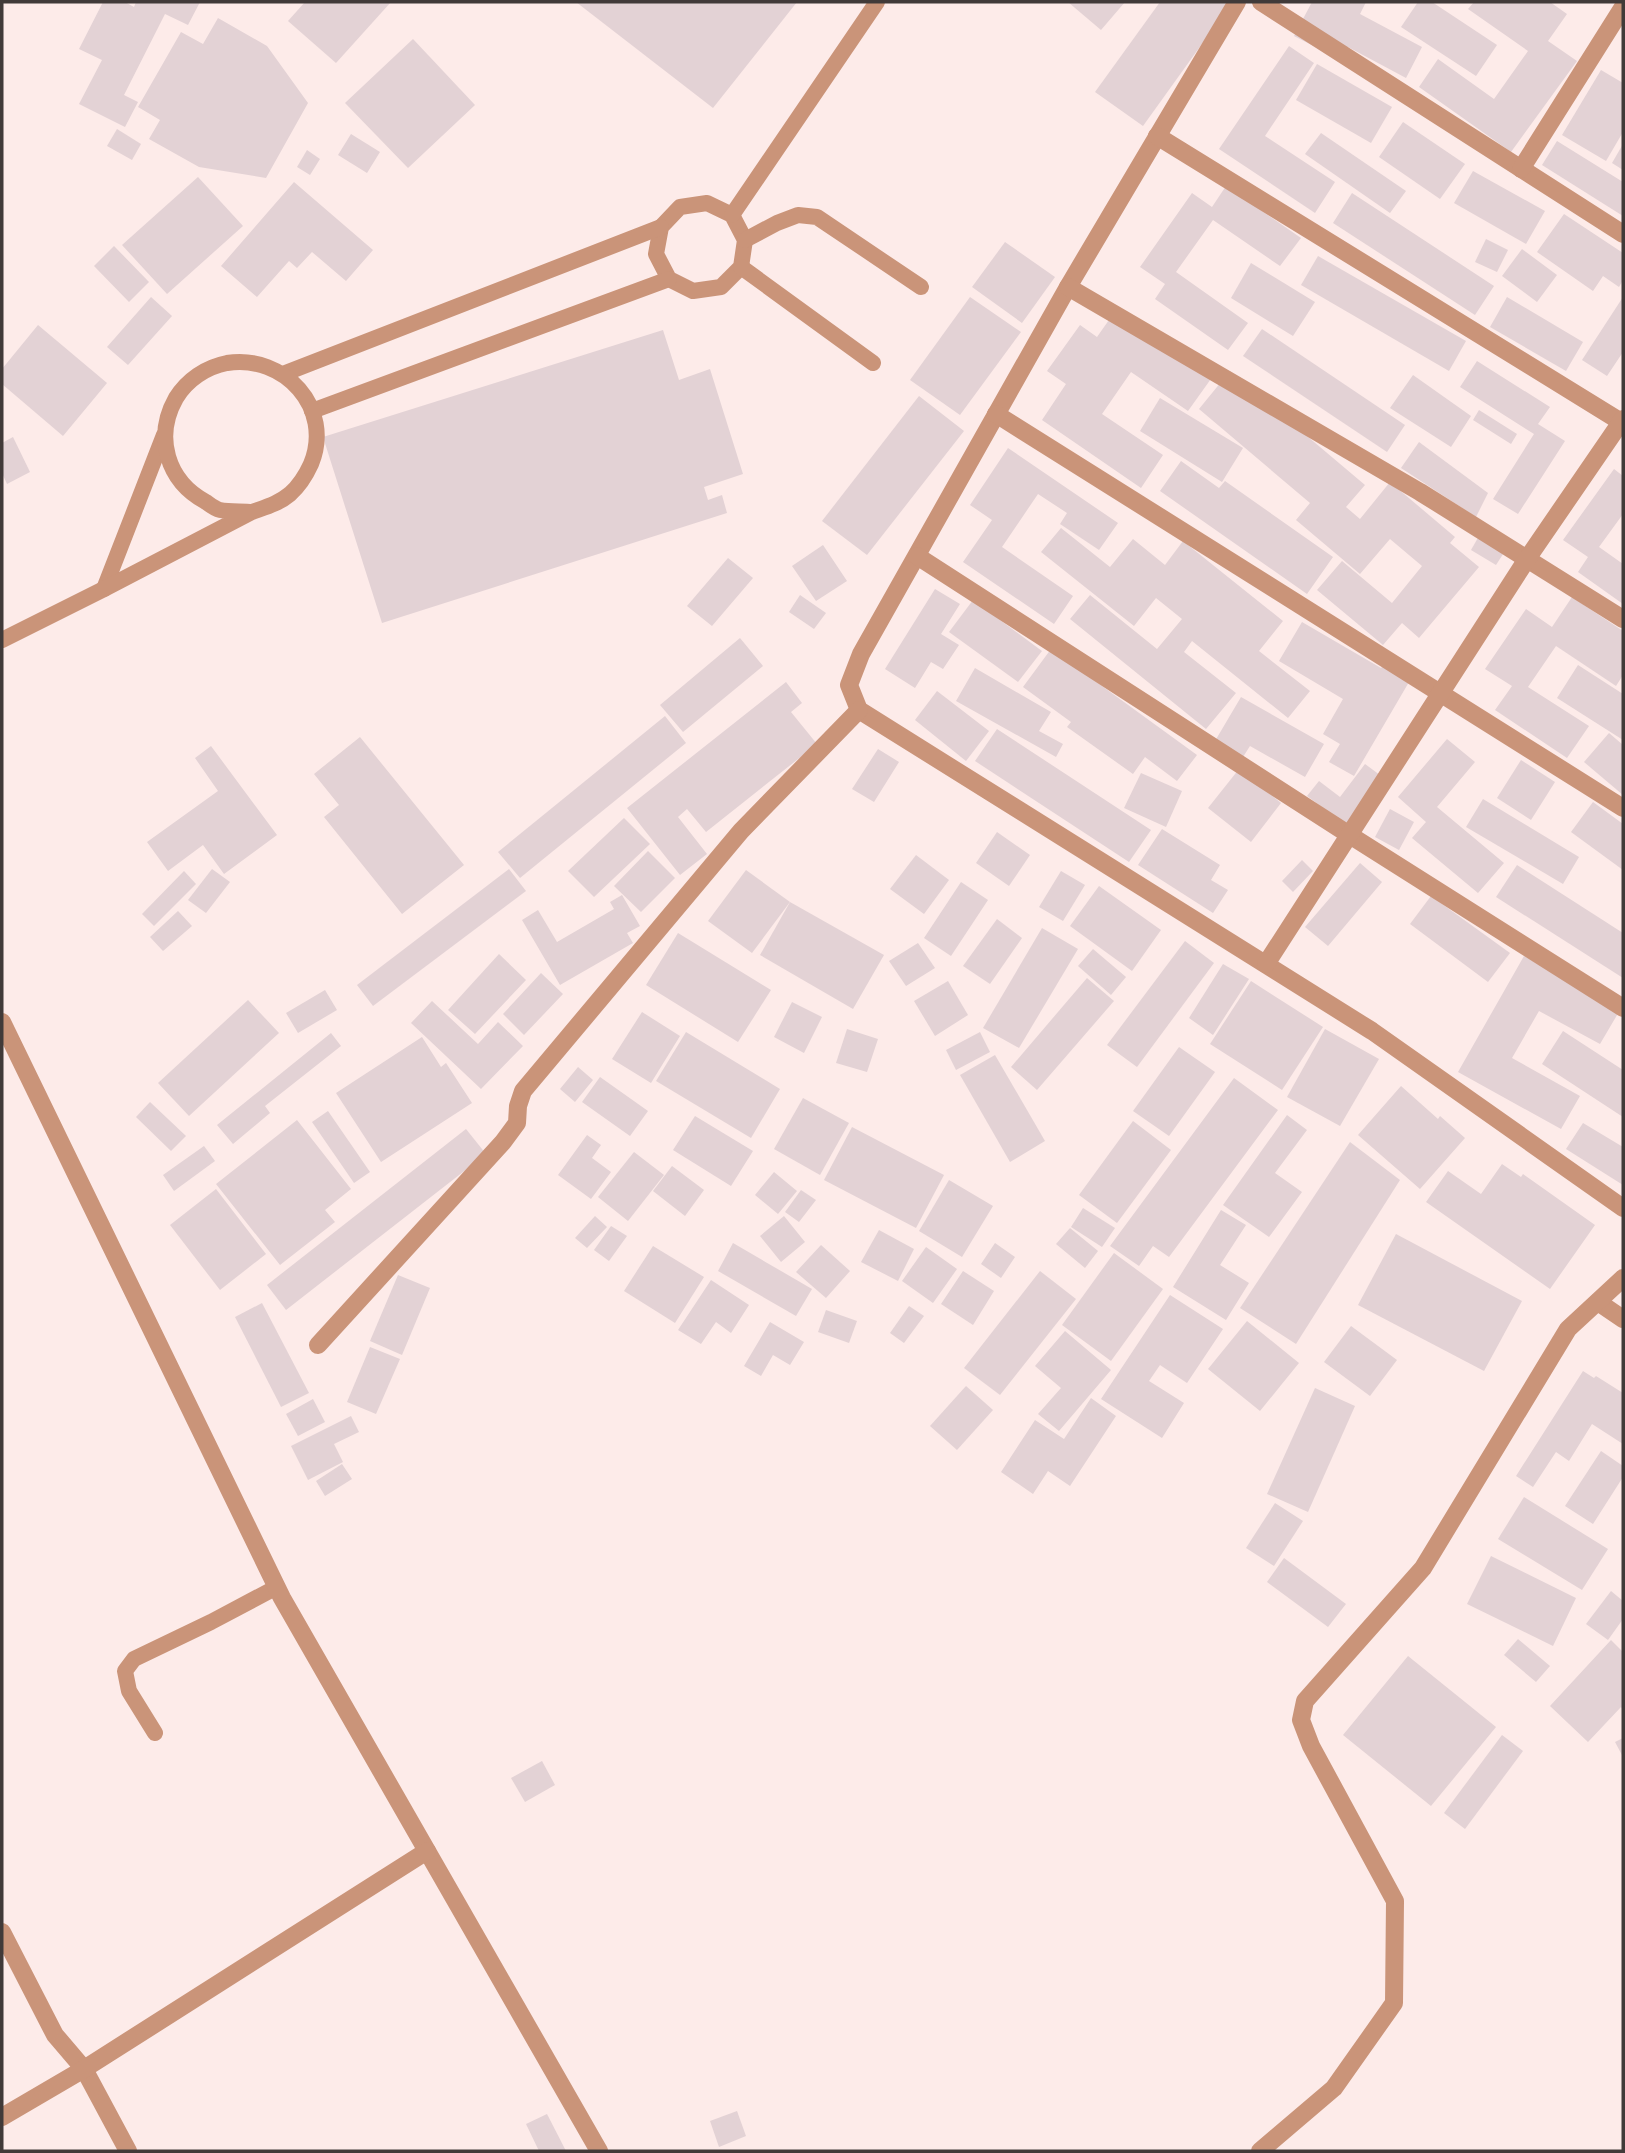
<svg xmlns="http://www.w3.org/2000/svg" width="1625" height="2153" viewBox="0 0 1625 2153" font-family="Quicksand,sans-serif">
	<rect width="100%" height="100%" fill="#fdebe9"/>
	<g fill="#e3d2d5">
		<path d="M103,2H125L134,7L136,2H200L188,25L165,14L124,95L138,102L125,127L79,104L102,60L79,49Z"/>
		<path d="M305,2H391L336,63L288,21Z"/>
		<path d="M576,2H797L713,108Z"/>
		<path d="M1068,2H1125L1101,30Z"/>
		<path d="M1160,2H1232L1143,126L1095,92Z"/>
		<path d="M1312,2H1366L1360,14L1422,47L1406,78L1348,47L1341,60L1294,36Z"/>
		<path d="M1418,2H1432L1497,45L1476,76L1401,27Z"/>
		<path d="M1474,2H1550L1567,14L1548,41L1577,61L1511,152L1419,87L1438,59L1494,99L1528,51L1468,9Z"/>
		<path d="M218,18L267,46L308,103L266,178L199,167L149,139L160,120L138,107L181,32L203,44Z"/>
		<path d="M413,39L475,105L408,168L345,103Z"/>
		<path d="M1289,46L1314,63L1265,136L1335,182L1315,213L1219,149Z"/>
		<path d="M1317,64L1392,107L1371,143L1296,100Z"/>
		<path d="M1601,70L1623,83V132L1606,161L1562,135Z"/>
		<path d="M1403,122L1465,164L1440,199L1379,157Z"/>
		<path d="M117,129L141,144L132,160L107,146Z"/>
		<path d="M1321,133L1406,191L1390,213L1305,154Z"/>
		<path d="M351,134L380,152L367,173L338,155Z"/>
		<path d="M1557,141L1623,182V216L1542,165Z"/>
		<path d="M1623,144V170L1612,163Z"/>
		<path d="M307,150L320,159L310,175L297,167Z"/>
		<path d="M1473,171L1545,211L1526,244L1454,203Z"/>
		<path d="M198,177L243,226L167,294L122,245Z"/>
		<path d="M294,182L373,250L346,281L312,252L297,268L289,261L257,297L221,266Z"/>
		<path d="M1226,186L1301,238L1280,266L1213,220L1176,272L1248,323L1228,350L1155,299L1165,284L1140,267L1192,193L1212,207Z"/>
		<path d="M1352,193L1494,286L1475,315L1333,223Z"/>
		<path d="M1564,214L1623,253V280L1619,287L1603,276L1593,291L1537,252Z"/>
		<path d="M1486,239L1508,250L1497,272L1475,262Z"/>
		<path d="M1005,242L1055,277L1022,323L972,287Z"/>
		<path d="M114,246L149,282L129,302L94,266Z"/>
		<path d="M1522,249L1557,275L1537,302L1502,276Z"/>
		<path d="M1318,256L1466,341L1449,371L1301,285Z"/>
		<path d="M1251,263L1315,302L1293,336L1231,298Z"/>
		<path d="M151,297L172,316L128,365L107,347Z"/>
		<path d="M970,297L1021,332L960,415L910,380Z"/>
		<path d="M1507,297L1583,342L1566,371L1490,327Z"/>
		<path d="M1623,297V352L1607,376L1582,360Z"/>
		<path d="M1116,310L1213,376L1188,411L1131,372L1102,414L1163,455L1141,488L1042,420L1066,384L1047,371L1080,325L1097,337Z"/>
		<path d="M38,325L107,383L63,436L2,384V369Z"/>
		<path d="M1262,329L1405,425L1387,452L1243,356Z"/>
		<path d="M663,330L679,380L710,369L743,474L704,487L708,500L722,495L727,513L382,623L323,437Z"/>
		<path d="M1477,361L1550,407L1538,424L1565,441L1518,514L1493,499L1534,434L1460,387Z"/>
		<path d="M1230,371L1365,485L1346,507L1360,519L1390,482L1455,537L1450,543L1479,567L1419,638L1402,623L1383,645L1317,590L1342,561L1392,603L1422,566L1390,539L1360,574L1296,520L1310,503L1199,409Z"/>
		<path d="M1413,375L1471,416L1451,447L1390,408Z"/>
		<path d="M919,396L964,431L867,555L822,521Z"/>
		<path d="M1160,398L1243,448L1222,482L1140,431Z"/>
		<path d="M1479,410L1517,434L1511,444L1473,420Z"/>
		<path d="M13,437L30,472L7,484L2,473V443Z"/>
		<path d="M1419,442L1488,493L1476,517L1401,468Z"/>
		<path d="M1008,448L1118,523L1099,550L1060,524L1067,513L1038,494L1002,547L1073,596L1054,624L963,562L992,520L970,505Z"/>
		<path d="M1181,461L1219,488L1225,481L1333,557L1307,594L1160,491Z"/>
		<path d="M1614,469L1623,476V514L1599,547L1623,564V604L1578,572L1588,557L1563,540Z"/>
		<path d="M1061,528L1110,567L1133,539L1165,565L1183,541L1283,621L1259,651L1310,691L1288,718L1192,641L1184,652L1236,693L1206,729L1070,619L1090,595L1157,649L1182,619L1156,598L1134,626L1041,552Z"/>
		<path d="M1479,536L1505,551L1496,565L1471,550Z"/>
		<path d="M823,545L847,581L816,601L792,566Z"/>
		<path d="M728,558L753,578L712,626L687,606Z"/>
		<path d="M935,589L960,604L941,634L959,645L943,669L931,662L915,688L885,669Z"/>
		<path d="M800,595L826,613L814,629L789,612Z"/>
		<path d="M1572,597L1623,631V675L1616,686L1556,646L1528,687L1589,726L1567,758L1495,710L1512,686L1485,669L1526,609L1552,627Z"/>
		<path d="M973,600L1042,651L1018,682L949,632Z"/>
		<path d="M1302,622L1381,668L1383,666L1409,682L1354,776L1329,762L1340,744L1323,734L1343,699L1279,661Z"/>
		<path d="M740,638L763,666L683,732L660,705Z"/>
		<path d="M1051,649L1197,755L1177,781L1145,757L1133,774L1067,727L1071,722L1023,687Z"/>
		<path d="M1578,665L1623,694V740L1557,698Z"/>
		<path d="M975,668L1051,712L1039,731L1063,744L1056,757L956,701Z"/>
		<path d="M786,682L802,703L791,712L817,744L706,832L687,809L678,817L707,854L680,875L627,808Z"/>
		<path d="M937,691L989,731L966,761L915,720Z"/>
		<path d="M1241,697L1324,744L1305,777L1250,746L1243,757L1215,741Z"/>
		<path d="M665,716L686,743L520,878L498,852Z"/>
		<path d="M997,729L1151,830L1129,862L975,761Z"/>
		<path d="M1609,733L1623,745V795L1584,762Z"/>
		<path d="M360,737L464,865L402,914L324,817L339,805L314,774Z"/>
		<path d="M1447,739L1475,762L1437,807L1504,863L1478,893L1412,838L1426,822L1398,797Z"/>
		<path d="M211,746L277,835L224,874L203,845L168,871L147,842L218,791L195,758Z"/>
		<path d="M878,749L899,762L874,802L852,789Z"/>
		<path d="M1521,760L1555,782L1531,820L1497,798Z"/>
		<path d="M1365,764L1384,778L1348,826L1307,796L1319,781L1340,797Z"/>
		<path d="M1239,769L1281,803L1251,842L1208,808Z"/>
		<path d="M1141,773L1182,791L1166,827L1124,808Z"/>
		<path d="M1483,799L1579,857L1563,884L1466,827Z"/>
		<path d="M1593,802L1623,824V870L1571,832Z"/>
		<path d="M1390,809L1414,822L1399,850L1375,837Z"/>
		<path d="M624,818L650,844L594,897L568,871Z"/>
		<path d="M1162,829L1220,865L1211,880L1228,890L1213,913L1138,865Z"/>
		<path d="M997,832L1030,855L1009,886L976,863Z"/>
		<path d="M648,851L675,878L641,912L614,886Z"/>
		<path d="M916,855L949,880L924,914L890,889Z"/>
		<path d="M1302,860L1313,871L1293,892L1282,881Z"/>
		<path d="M1360,863L1382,882L1328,946L1305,927Z"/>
		<path d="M1517,865L1623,933V978L1496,897Z"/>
		<path d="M212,869L230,882L206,913L188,900Z"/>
		<path d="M509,869L526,891L373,1006L357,985Z"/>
		<path d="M746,870L790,902L752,953L708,921Z"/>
		<path d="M184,871L196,884L154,926L142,914Z"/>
		<path d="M1061,871L1085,885L1063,921L1039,907Z"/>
		<path d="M961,882L988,900L951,956L924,938Z"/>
		<path d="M1099,886L1161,930L1132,971L1070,926Z"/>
		<path d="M622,895L640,926L627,933L633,943L560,985L522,920L538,910L557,942L614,909L610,902Z"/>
		<path d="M1431,896L1510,953L1488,982L1410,924Z"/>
		<path d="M790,902L884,955L853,1009L760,955Z"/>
		<path d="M178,911L192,926L163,951L150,937Z"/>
		<path d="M997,919L1022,938L990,984L963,966Z"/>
		<path d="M1042,928L1078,949L1019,1048L983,1028Z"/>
		<path d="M678,933L771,990L738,1042L646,985Z"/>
		<path d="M1185,941L1214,963L1137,1067L1107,1045Z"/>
		<path d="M918,943L935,968L906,986L889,961Z"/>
		<path d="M1093,949L1126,977L1111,995L1078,966Z"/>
		<path d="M499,954L526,980L475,1034L448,1010Z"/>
		<path d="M1524,956L1620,1010L1600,1044L1539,1011L1512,1058L1580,1096L1561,1129L1458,1072Z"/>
		<path d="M1223,964L1249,979L1213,1035L1189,1018Z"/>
		<path d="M541,973L563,994L524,1035L503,1014Z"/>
		<path d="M1087,978L1114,1001L1037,1090L1011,1067Z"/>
		<path d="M948,981L968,1015L935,1036L914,1001Z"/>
		<path d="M1251,981L1323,1027L1282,1090L1210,1044Z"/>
		<path d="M325,990L337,1010L298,1033L286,1013Z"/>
		<path d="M248,1000L279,1033L189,1116L158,1083Z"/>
		<path d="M432,1001L478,1044L498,1022L523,1046L481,1089L411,1023Z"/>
		<path d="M792,1002L822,1017L804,1053L774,1037Z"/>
		<path d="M642,1012L680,1036L651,1083L612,1059Z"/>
		<path d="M847,1029L878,1039L867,1072L836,1063Z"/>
		<path d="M1325,1029L1379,1059L1340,1126L1287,1097Z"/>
		<path d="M1563,1031L1623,1070V1117L1542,1064Z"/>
		<path d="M686,1032L780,1089L751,1138L656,1081Z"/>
		<path d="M980,1032L990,1052L956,1070L946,1050Z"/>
		<path d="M331,1033L341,1046L265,1106L270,1113L233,1144L217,1125Z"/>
		<path d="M422,1037L441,1067L446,1063L472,1103L381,1162L336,1093Z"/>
		<path d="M1179,1047L1215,1072L1169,1136L1133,1111Z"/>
		<path d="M995,1055L1045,1141L1010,1162L960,1075Z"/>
		<path d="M578,1067L593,1080L575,1102L560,1089Z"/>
		<path d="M600,1077L648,1111L630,1136L582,1102Z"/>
		<path d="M1234,1078L1278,1110L1169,1257L1153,1246L1139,1266L1110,1246Z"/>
		<path d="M1401,1086L1438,1119L1440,1116L1465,1138L1420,1189L1358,1135Z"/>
		<path d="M803,1098L849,1123L820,1175L774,1149Z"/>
		<path d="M150,1102L186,1136L171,1151L136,1117Z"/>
		<path d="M328,1111L370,1172L354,1183L312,1122Z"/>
		<path d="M1287,1115L1307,1130L1275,1173L1302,1192L1269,1237L1223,1205Z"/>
		<path d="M695,1116L753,1151L731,1186L673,1150Z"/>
		<path d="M297,1120L351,1189L325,1210L335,1222L280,1265L216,1184Z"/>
		<path d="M1133,1121L1171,1150L1117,1223L1079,1195Z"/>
		<path d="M1583,1123L1623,1147V1185L1566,1149Z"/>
		<path d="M852,1127L944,1175L916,1228L824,1180Z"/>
		<path d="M466,1129L486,1154L286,1310L267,1285Z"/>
		<path d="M587,1135L601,1145L592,1158L611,1172L591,1199L558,1175Z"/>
		<path d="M1350,1142L1400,1180L1296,1344L1240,1308Z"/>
		<path d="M204,1146L215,1161L174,1191L163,1175Z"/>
		<path d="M634,1152L664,1175L628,1221L598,1197Z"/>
		<path d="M1502,1164L1521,1177L1523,1174L1595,1225L1550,1289L1426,1202L1448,1171L1481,1194Z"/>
		<path d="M672,1166L704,1190L685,1216L653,1191Z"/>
		<path d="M774,1172L797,1191L778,1214L755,1195Z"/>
		<path d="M949,1180L993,1206L962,1257L919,1231Z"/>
		<path d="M216,1189L266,1254L220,1290L170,1225Z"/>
		<path d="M801,1190L816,1200L799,1222L785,1212Z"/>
		<path d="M1083,1208L1115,1228L1102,1247L1071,1227Z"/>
		<path d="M1221,1210L1246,1225L1220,1265L1249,1283L1226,1320L1173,1287Z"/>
		<path d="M595,1216L607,1227L587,1248L575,1238Z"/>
		<path d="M784,1216L805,1242L781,1262L760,1236Z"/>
		<path d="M611,1226L627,1236L609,1261L594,1250Z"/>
		<path d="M1070,1228L1098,1251L1085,1268L1056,1244Z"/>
		<path d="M879,1230L914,1249L898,1281L861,1262Z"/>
		<path d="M1396,1234L1522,1301L1484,1371L1358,1305Z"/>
		<path d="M733,1243L812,1289L796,1316L718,1271Z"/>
		<path d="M995,1243L1015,1257L1001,1278L981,1264Z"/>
		<path d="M821,1245L850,1271L826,1298L796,1272Z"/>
		<path d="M653,1246L704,1277L675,1323L624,1291Z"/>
		<path d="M926,1247L957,1269L933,1303L902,1281Z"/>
		<path d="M1114,1253L1163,1289L1111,1361L1062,1325Z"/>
		<path d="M963,1271L994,1291L973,1325L941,1304Z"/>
		<path d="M1040,1271L1076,1299L1000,1395L964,1368Z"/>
		<path d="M398,1275L430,1288L402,1355L370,1341Z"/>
		<path d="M711,1280L749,1305L731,1333L716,1322L701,1344L678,1330Z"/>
		<path d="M1170,1295L1223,1329L1187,1383L1160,1365L1149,1381L1184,1403L1162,1438L1101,1399Z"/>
		<path d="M262,1303L309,1393L281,1407L235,1317Z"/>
		<path d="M909,1306L924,1316L904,1343L890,1333Z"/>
		<path d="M826,1310L857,1321L849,1343L818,1332Z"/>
		<path d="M1247,1321L1299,1363L1260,1411L1208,1369Z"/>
		<path d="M770,1322L804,1342L790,1365L773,1355L761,1376L744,1366Z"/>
		<path d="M1351,1326L1397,1360L1370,1396L1324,1362Z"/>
		<path d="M1065,1331L1111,1370L1059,1431L1038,1414L1061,1388L1035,1366Z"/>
		<path d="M370,1347L400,1359L376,1414L347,1402Z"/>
		<path d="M1583,1371L1594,1378L1596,1376L1623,1393V1444L1592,1424L1569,1461L1556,1452L1533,1487L1516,1476Z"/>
		<path d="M966,1386L993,1410L957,1450L930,1426Z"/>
		<path d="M1315,1388L1355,1406L1308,1512L1267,1494Z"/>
		<path d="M1091,1398L1116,1416L1070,1486L1048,1471L1033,1494L1001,1472L1035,1420L1064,1439Z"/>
		<path d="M313,1399L325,1422L298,1436L286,1414Z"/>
		<path d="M351,1416L359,1432L334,1444L343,1462L308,1480L291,1446Z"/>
		<path d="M1601,1451L1623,1466V1477L1593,1524L1565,1506Z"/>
		<path d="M342,1464L352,1479L325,1496L316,1481Z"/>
		<path d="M1524,1497L1608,1549L1582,1590L1498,1539Z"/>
		<path d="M1275,1503L1303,1521L1274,1566L1246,1548Z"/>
		<path d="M1491,1556L1576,1598L1553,1646L1467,1604Z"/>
		<path d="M1284,1558L1346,1604L1328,1627L1267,1582Z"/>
		<path d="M1611,1591L1623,1601V1619L1608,1640L1586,1624Z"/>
		<path d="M1518,1639L1550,1666L1536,1682L1504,1655Z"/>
		<path d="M1611,1640L1623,1652V1710L1621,1707L1588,1742L1550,1706Z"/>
		<path d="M1408,1656L1496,1727L1431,1806L1343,1735Z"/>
		<path d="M1502,1735L1523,1751L1465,1829L1444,1813Z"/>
		<path d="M1623,1738V1757L1615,1742Z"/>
		<path d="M542,1761L555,1785L525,1802L511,1778Z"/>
		<path d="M737,2111L746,2136L719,2147L710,2121Z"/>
		<path d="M547,2114L566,2151H539L526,2124Z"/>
	</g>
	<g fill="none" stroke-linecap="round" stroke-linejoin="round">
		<g stroke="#ca9479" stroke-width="16">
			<path d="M707,203L732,215L745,240L741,267L721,287L693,291L669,279L656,254L661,227L680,207Z"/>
			<path d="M732,215L877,2"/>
			<path d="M745,240L777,223L798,215L817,217L921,287"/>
			<path d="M741,267L873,363"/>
			<path d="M283,374L661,227"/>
			<path d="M312,411L669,279"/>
			<path d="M104,589L164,435"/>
			<path d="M2,640L104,589L252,512C266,507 278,504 290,494C299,486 306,475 311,464C334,408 284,354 227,363C206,367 187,380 176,398C154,437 167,481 206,502C210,505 215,509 220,510C229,512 242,511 252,512"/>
			<path d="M155,1733L129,1691L125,1671L134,1659L211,1622L277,1587"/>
		</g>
		<g stroke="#ca9479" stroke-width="18">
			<path d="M1237,2L1068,287L861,654L849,685L859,710L1372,1031L1623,1208"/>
			<path d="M1261,2L1623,234"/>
			<path d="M1157,136L1623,423"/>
			<path d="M1521,169L1623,7"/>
			<path d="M1068,287L1420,492L1623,619"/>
			<path d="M996,414L1623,808"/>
			<path d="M917,556L1348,834L1623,1008"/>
			<path d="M1266,964L1527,559L1623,419"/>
			<path d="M2,1022L282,1598L599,2151"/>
			<path d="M1598,1302L1623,1319"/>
			<path d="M318,1345L503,1142L517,1123L518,1106L523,1091L741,831L859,710"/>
			<path d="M2,1932L55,2035L84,2069L128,2151"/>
			<path d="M2,2117L84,2069L427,1851"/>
			<path d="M1260,2151L1334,2088L1394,2003L1395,1901L1311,1746L1301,1720L1305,1701L1423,1568L1568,1329L1623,1278"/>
		</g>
	</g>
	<rect width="1625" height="2153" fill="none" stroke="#413a39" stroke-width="7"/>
</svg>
